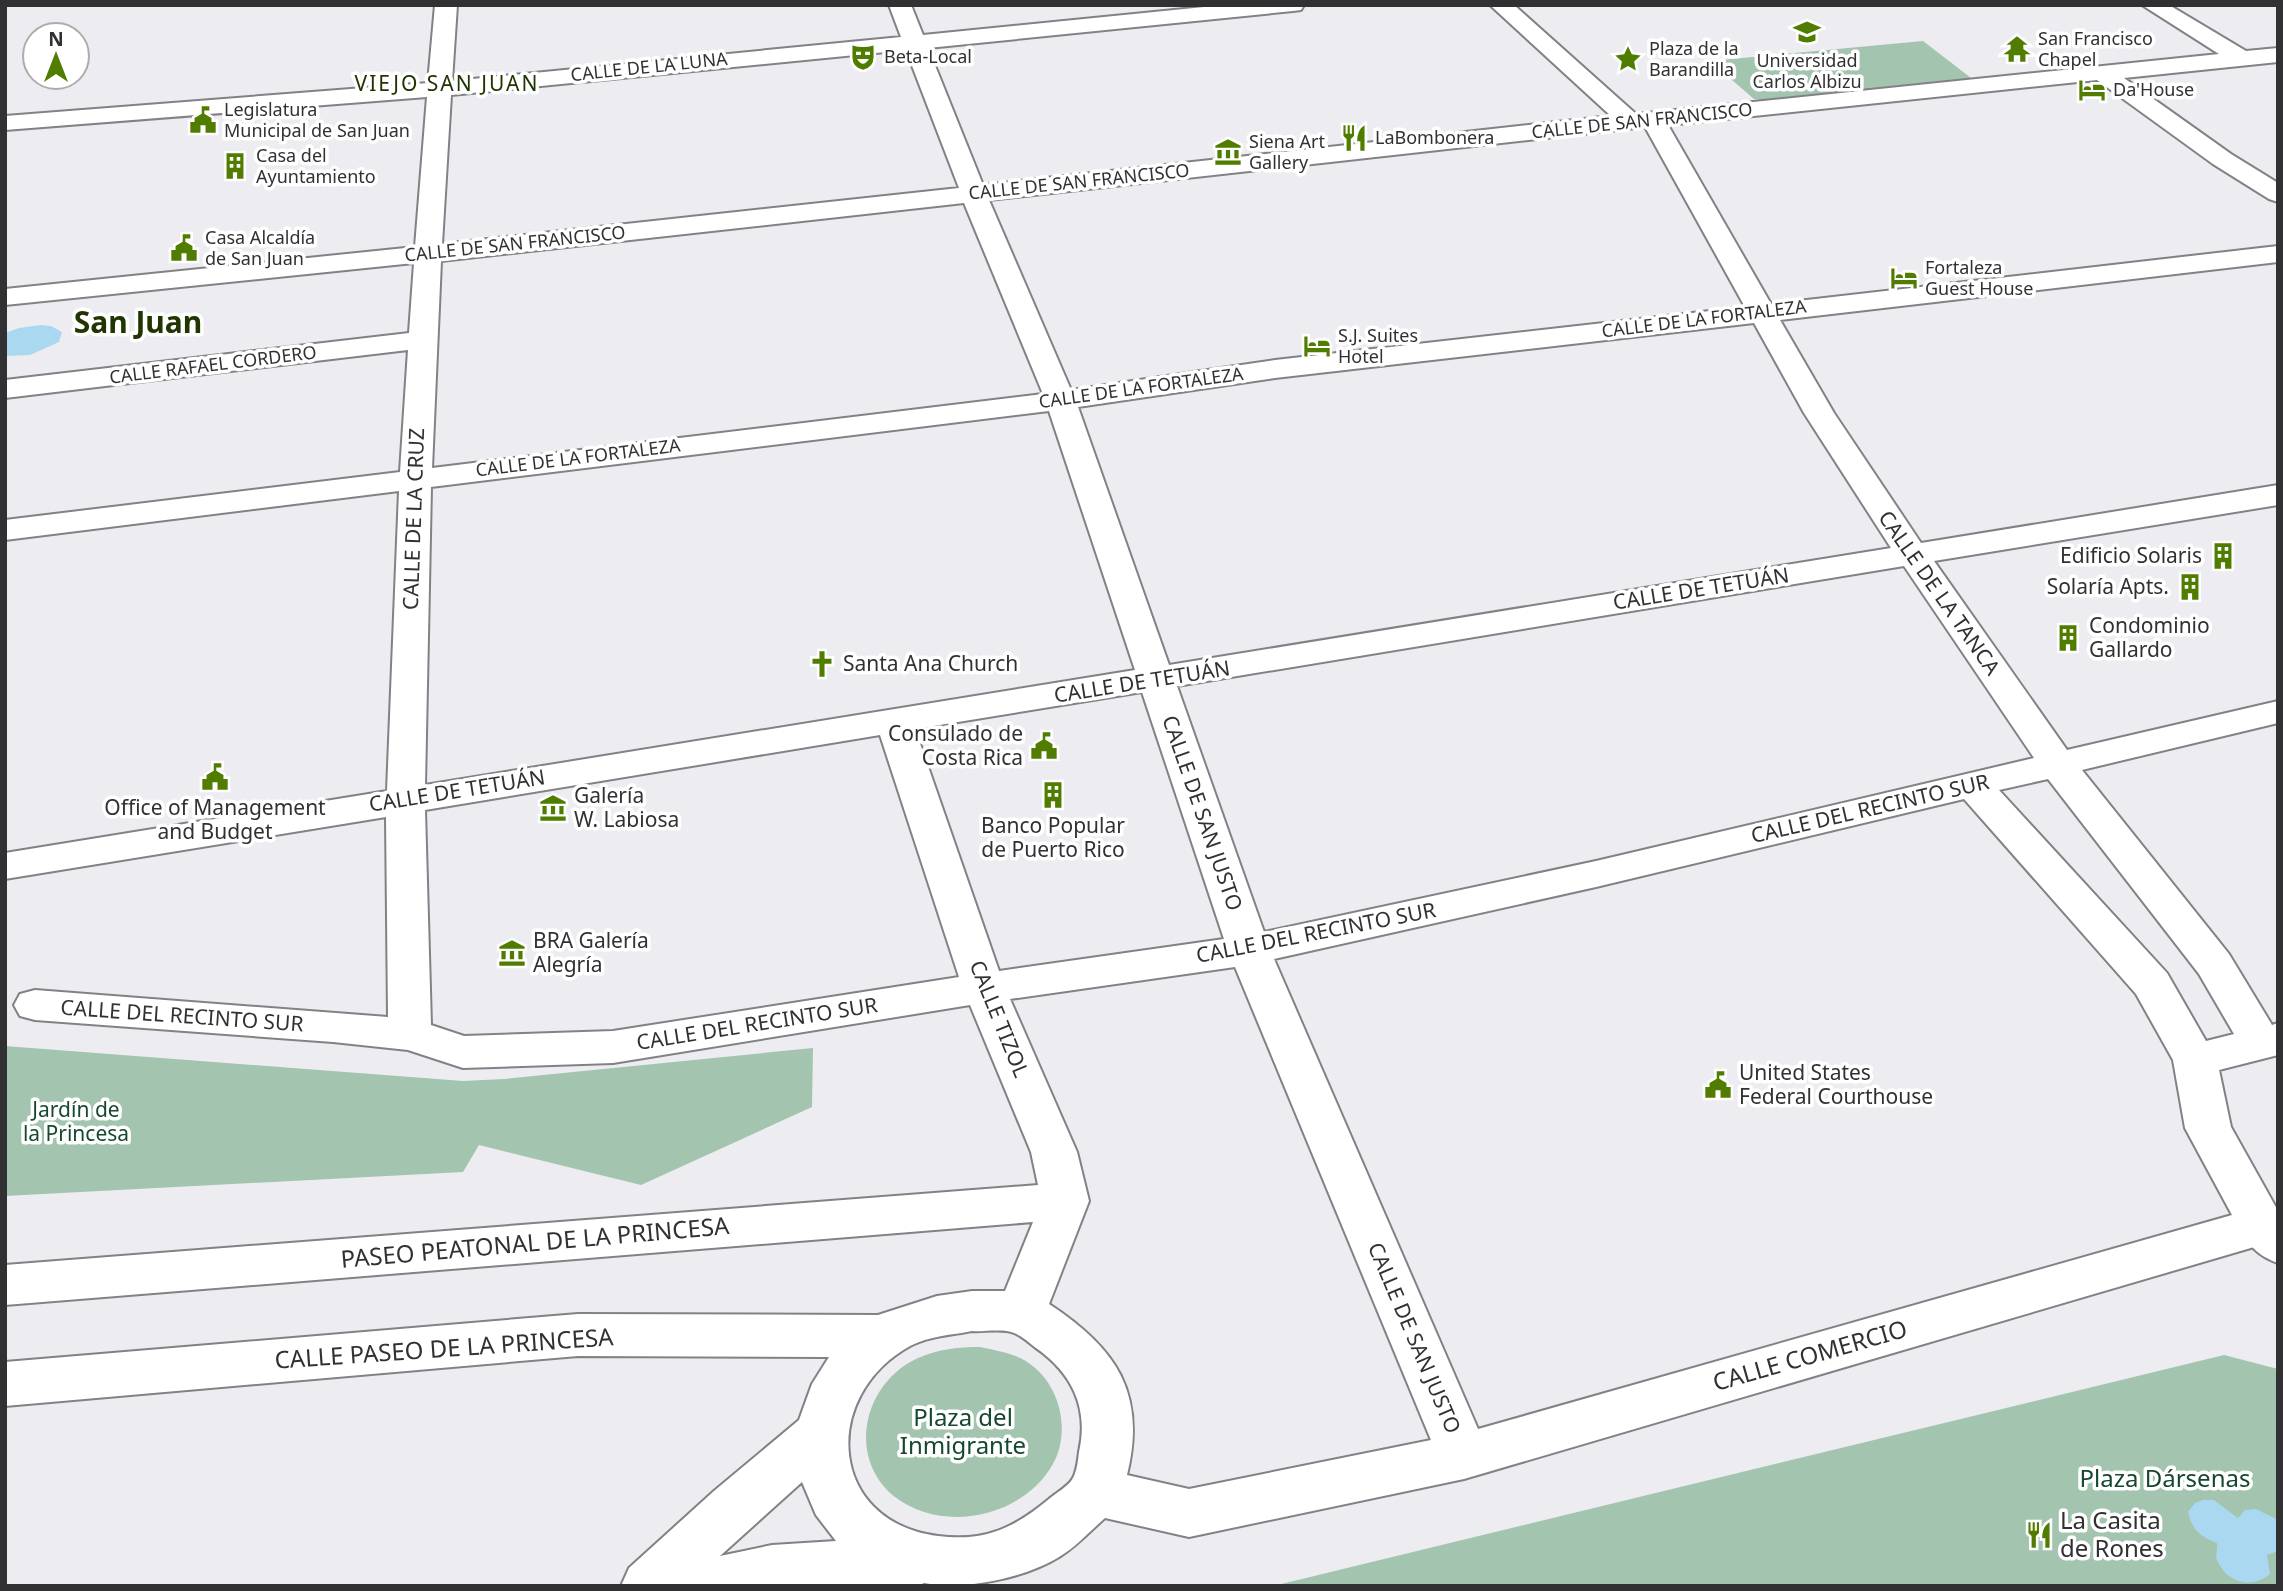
<svg xmlns="http://www.w3.org/2000/svg" width="2283" height="1591" viewBox="0 0 2283 1591" font-family="'Noto Sans',sans-serif">
	<rect width="100%" height="100%" fill="#ededf1"/>
	<g fill="#a3c4af">
		<path d="M1923,41L1975,81L1765,101L1754,99L1710,61Z"/>
		<path d="M5,1046L463,1081L504,1079L813,1048L812,1107L641,1185L479,1145L463,1172L5,1196Z"/>
		<path d="M980,1347C999,1351 1019,1354 1034,1367C1063,1391 1071,1438 1050,1469C1018,1518 942,1533 895,1497C846,1458 863,1383 918,1358C939,1349 958,1347 980,1347Z"/>
		<path d="M2224,1355L2278,1369V1586H1273Z"/>
	</g>
	<g fill="#aad8f1">
		<path d="M41,325L51,326L62,332L59,342L30,355L5,356V333L19,328Z"/>
		<path d="M2203,1500H2214L2238,1518L2245,1510L2256,1509L2278,1520V1551L2267,1555L2270,1574C2253,1589 2227,1584 2217,1560C2215,1555 2218,1550 2217,1543C2201,1537 2192,1530 2188,1512L2195,1503Z"/>
	</g>
	<g fill="none" stroke-linecap="round" stroke-linejoin="round">
		<defs>
			<path id="minor" d="M435,5H457L452,81L901,37L889,5H911L923,35L1224,5H1304L1301,10L1293,11L928,48L983,185L1611,116L1490,5H1514L1636,114L2219,54L2142,5H2169L2246,51L2278,48V62L2124,78L2231,154L2278,183V202L2269,199L2213,164L2097,80L1668,125L1771,304L2278,246V262L1780,320L1834,413L1921,543L2278,485V505L1934,561L2067,750L2278,701V723L2082,770L2229,954L2272,1025L2278,1023V1055L2219,1070L2231,1127L2278,1211V1240L1464,1479L1189,1537L1105,1518C1090,1531 1076,1547 1059,1557C1025,1578 963,1591 924,1583L917,1586H621L629,1568L714,1491L799,1420L812,1384L829,1357L578,1356L5,1406V1362L578,1314L878,1315L937,1296L972,1291H1005L1033,1222L5,1305V1265L1038,1185L1031,1152L970,1005L613,1063L463,1068L408,1050L333,1042L35,1020L20,1016L14,1005L20,994L35,990L388,1017L386,817L5,879V853L387,791L399,491L5,540V520L400,472L408,350L5,398V380L409,333L414,263L5,305V289L415,247L427,97L5,130V116L428,83ZM906,50L959,188L442,244L451,95ZM1645,127L1745,307L1275,360L1071,390L989,200ZM964,203L1043,394L432,468L441,261ZM1754,323L1804,413L1891,548L1169,665L1078,407L1275,378ZM1049,411L1135,670L425,785L431,487ZM1904,566L2034,758L1596,861L1264,932L1177,686ZM1142,692L1224,939L999,971L915,729ZM880,735L959,977L613,1031L464,1036L431,1025L425,810ZM2048,779L2199,974L2234,1034L2206,1041L2167,973L1999,790ZM1964,799L2136,994L2173,1060L2185,1128L2232,1215L1478,1429L1274,959L1596,887ZM1235,967L1431,1440L1189,1489L1127,1475C1147,1393 1116,1348 1049,1304L1089,1201L1077,1152L1010,999ZM972,1331C984,1332 1003,1328 1014,1333C1022,1336 1029,1343 1036,1348C1072,1373 1089,1408 1079,1452C1078,1460 1077,1471 1073,1478C1069,1486 1056,1493 1049,1499C1014,1528 985,1542 938,1536C828,1522 820,1396 910,1346C929,1336 952,1335 972,1331ZM802,1482L816,1515L836,1541L772,1545L720,1556Z"/>
			<path id="major" d="M2262,1207L2278,1212V1263C2258,1256 2248,1245 2238,1226L2245,1213Z"/>
		</defs>
		<use href="#minor" stroke="#828286" stroke-width="4"/>
		<use href="#major" stroke="#828286" stroke-width="4"/>
		<use href="#minor" fill="#fff" fill-rule="evenodd"/>
		<use href="#major" fill="#fff" fill-rule="evenodd"/>
	</g>
	<defs>
		<symbol id="university-bare" viewBox="-9 -9 18 18"><path d="M0-5L7-2L0 1L-7-2ZM-4 1L0 2.5L4 1V4Q0 6-4 4Z" fill="#507c00" stroke="#fff" stroke-width="2.5" paint-order="stroke"/></symbol>
		<symbol id="temple-bare" viewBox="-9 -9 18 18"><path d="M0-6L5-2H3V0L6.5 2.5H4V6H1.5V3h-3V6H-4V2.5H-6.5L-3 0V-2H-5Z" fill="#507c00" stroke="#fff" stroke-width="2.5" paint-order="stroke"/></symbol>
		<symbol id="theatre-bare" viewBox="-9 -9 18 18"><path d="M-5-5.5Q0-4 5-5.5V0Q5 5 0 6Q-5 5-5 0ZM-3.3-2.5H-1v1.5H-3.3ZM1-2.5H3.3v1.5H1ZM-2.8 1Q0 5.5 2.8 1Z" fill="#507c00" stroke="#fff" stroke-width="2.5" paint-order="stroke"/></symbol>
		<symbol id="sight-bare" viewBox="-9 -9 18 18"><path d="M0-6L1.8-2.2L6-1.7L2.9 1.2L3.7 5.4L0 3.3L-3.7 5.4L-2.9 1.2L-6-1.7L-1.8-2.2Z" fill="#507c00" stroke="#fff" stroke-width="2.5" paint-order="stroke"/></symbol>
		<symbol id="hotel-bare" viewBox="-9 -9 18 18"><path d="M-6-4.5h1.5V1H6V5H4.5V3h-9V5H-6ZM-4 0a1.8 1.8 0 1 1 3.6 0ZM.5 0V-2.5h3Q6-2.5 6 0Z" fill="#507c00" stroke="#fff" stroke-width="2.5" paint-order="stroke"/></symbol>
		<symbol id="civic-bare" viewBox="-9 -9 18 18"><path d="M-.6-6.5H3V-4.5H.6V-3L4-1V1h2V6H-6V1h2V-1L-.6-3ZM-1.2 2.5V6h2.4V2.5Z" fill="#507c00" stroke="#fff" stroke-width="2.5" paint-order="stroke"/></symbol>
		<symbol id="restaurant-bare" viewBox="-9 -9 18 18"><path d="M-5-6h1v4h1v-4h1v4h1v-4h1v5L-1.5 .5V6h-2V.5L-5-1ZM5-6V6H3V1.5H1.5Q1.5-4 5-6Z" fill="#507c00" stroke="#fff" stroke-width="2.5" paint-order="stroke"/></symbol>
		<symbol id="museum-bare" viewBox="-9 -9 18 18"><path d="M0-6L6-3V-2H-6V-3ZM-5-1h2V3h-2ZM-1-1h2V3h-2ZM3-1h2V3H3ZM-6 4H6V6H-6Z" fill="#507c00" stroke="#fff" stroke-width="2.5" paint-order="stroke"/></symbol>
		<symbol id="building-bare" viewBox="-9 -9 18 18"><path d="M-4-6H4V6H1V3H-1V6H-4ZM-2.5-4.3h1.7v1.8h-1.7ZM.8-4.3h1.7v1.8H.8ZM-2.5-1h1.7V.8h-1.7ZM.8-1h1.7V.8H.8Z" fill="#507c00" stroke="#fff" stroke-width="2.5" paint-order="stroke"/></symbol>
		<symbol id="church-bare" viewBox="-9 -9 18 18"><path d="M-1.2-6h2.4v3.5h3.3v2.4h-3.3V6h-2.4V-.1h-3.3v-2.4h3.3Z" fill="#507c00" stroke="#fff" stroke-width="2.5" paint-order="stroke"/></symbol>
	</defs>
	<g fill-rule="evenodd">
		<use href="#university-bare" x="1788" y="13" width="38" height="38"/>
		<use href="#temple-bare" x="1998" y="30" width="38" height="38"/>
		<use href="#theatre-bare" x="844" y="38" width="38" height="38"/>
		<use href="#sight-bare" x="1609" y="40" width="38" height="38"/>
		<use href="#hotel-bare" x="2073" y="71" width="38" height="38"/>
		<use href="#civic-bare" x="184" y="101" width="38" height="38"/>
		<use href="#restaurant-bare" x="1335" y="119" width="38" height="38"/>
		<use href="#museum-bare" x="1209" y="133" width="38" height="38"/>
		<use href="#building-bare" x="216" y="147" width="38" height="38"/>
		<use href="#civic-bare" x="165" y="229" width="38" height="38"/>
		<use href="#hotel-bare" x="1885" y="259" width="38" height="38"/>
		<use href="#hotel-bare" x="1298" y="327" width="38" height="38"/>
		<use href="#building-bare" x="2204" y="537" width="38" height="38"/>
		<use href="#building-bare" x="2171" y="568" width="38" height="38"/>
		<use href="#building-bare" x="2049" y="619" width="38" height="38"/>
		<use href="#church-bare" x="803" y="645" width="38" height="38"/>
		<use href="#civic-bare" x="1025" y="727" width="38" height="38"/>
		<use href="#civic-bare" x="196" y="758" width="38" height="38"/>
		<use href="#building-bare" x="1034" y="776" width="38" height="38"/>
		<use href="#museum-bare" x="534" y="789" width="38" height="38"/>
		<use href="#museum-bare" x="493" y="934" width="38" height="38"/>
		<use href="#civic-bare" x="1699" y="1066" width="38" height="38"/>
		<use href="#restaurant-bare" x="2020" y="1516" width="38" height="38"/>
	</g>
	<g text-anchor="middle" stroke-width="7" stroke-linejoin="round" paint-order="stroke">
		<g font-size="18" fill="#313133" stroke="#fff" text-anchor="start">
			<text x="2038" y="45">San Francisco<tspan x="2038" dy="21">Chapel</tspan></text>
			<text x="1649" y="55">Plaza de la<tspan x="1649" dy="21">Barandilla</tspan></text>
			<text x="884" y="63">Beta-Local</text>
			<text x="1807" y="67" text-anchor="middle">Universidad<tspan x="1807" dy="21">Carlos Albizu</tspan></text>
			<text x="2113" y="96">Da'House</text>
			<text x="224" y="116">Legislatura<tspan x="224" dy="21">Municipal de San Juan</tspan></text>
			<text x="1375" y="144">LaBombonera</text>
			<text x="1249" y="148">Siena Art<tspan x="1249" dy="21">Gallery</tspan></text>
			<text x="256" y="162">Casa del<tspan x="256" dy="21">Ayuntamiento</tspan></text>
			<text x="205" y="244">Casa Alcaldía<tspan x="205" dy="21">de San Juan</tspan></text>
			<text x="1925" y="274">Fortaleza<tspan x="1925" dy="21">Guest House</tspan></text>
			<text x="1338" y="342">S.J. Suites<tspan x="1338" dy="21">Hotel</tspan></text>
		</g>
		<g font-size="18" fill="#313133" stroke="#fff">
			<text transform="translate(649 67) rotate(-6)" y="6">CALLE DE LA LUNA</text>
			<text transform="translate(1642 121) rotate(-6)" y="6">CALLE DE SAN FRANCISCO</text>
			<text transform="translate(1079 182) rotate(-6)" y="6">CALLE DE SAN FRANCISCO</text>
			<text transform="translate(515 244) rotate(-6)" y="6">CALLE DE SAN FRANCISCO</text>
			<text transform="translate(1704 319) rotate(-7)" y="6">CALLE DE LA FORTALEZA</text>
			<text transform="translate(213 365) rotate(-7)" y="6">CALLE RAFAEL CORDERO</text>
			<text transform="translate(1141 388) rotate(-8)" y="6">CALLE DE LA FORTALEZA</text>
			<text transform="translate(578 458) rotate(-7)" y="6">CALLE DE LA FORTALEZA</text>
		</g>
		<g font-size="21" letter-spacing="2" fill="#203501" stroke="#fff">
			<text x="447" y="91">VIEJO SAN JUAN</text>
		</g>
		<g font-size="21" fill="#313133" stroke="#fff">
			<text transform="translate(414 519) rotate(-88)" y="7">CALLE DE LA CRUZ</text>
			<text transform="translate(1701 589) rotate(-9)" y="7">CALLE DE TETUÁN</text>
			<text transform="translate(1939 593) rotate(55)" y="7">CALLE DE LA TANCA</text>
			<text transform="translate(1142 682) rotate(-9)" y="7">CALLE DE TETUÁN</text>
			<text transform="translate(457 791) rotate(-9)" y="7">CALLE DE TETUÁN</text>
			<text transform="translate(1870 809) rotate(-13)" y="7">CALLE DEL RECINTO SUR</text>
			<text transform="translate(1202 813) rotate(71)" y="7">CALLE DE SAN JUSTO</text>
			<text transform="translate(1316 933) rotate(-11)" y="7">CALLE DEL RECINTO SUR</text>
			<text transform="translate(182 1016) rotate(4)" y="7">CALLE DEL RECINTO SUR</text>
			<text transform="translate(999 1019) rotate(68)" y="7">CALLE TIZOL</text>
			<text transform="translate(757 1024) rotate(-9)" y="7">CALLE DEL RECINTO SUR</text>
			<text transform="translate(1414 1338) rotate(67)" y="7">CALLE DE SAN JUSTO</text>
		</g>
		<g font-size="21" fill="#313133" stroke="#fff" text-anchor="start">
			<text x="2202" y="563" text-anchor="end">Edificio Solaris</text>
			<text x="2169" y="594" text-anchor="end">Solaría Apts.</text>
			<text x="2089" y="633">Condominio<tspan x="2089" dy="24">Gallardo</tspan></text>
			<text x="843" y="671">Santa Ana Church</text>
			<text x="1023" y="741" text-anchor="end">Consulado de<tspan x="1023" dy="24">Costa Rica</tspan></text>
			<text x="574" y="803">Galería<tspan x="574" dy="24">W. Labiosa</tspan></text>
			<text x="215" y="815" text-anchor="middle">Office of Management<tspan x="215" dy="24">and Budget</tspan></text>
			<text x="1053" y="833" text-anchor="middle">Banco Popular<tspan x="1053" dy="24">de Puerto Rico</tspan></text>
			<text x="533" y="948">BRA Galería<tspan x="533" dy="24">Alegría</tspan></text>
			<text x="1739" y="1080">United States<tspan x="1739" dy="24">Federal Courthouse</tspan></text>
		</g>
		<g font-size="21" fill="#15482e" stroke="#fff">
			<text x="76" y="1117">Jardín de<tspan x="76" dy="24">la Princesa</tspan></text>
		</g>
		<g font-size="24" fill="#313133" stroke="#fff">
			<text transform="translate(535 1243) rotate(-5)" y="8">PASEO PEATONAL DE LA PRINCESA</text>
			<text transform="translate(444 1349) rotate(-4)" y="8">CALLE PASEO DE LA PRINCESA</text>
			<text transform="translate(1810 1356) rotate(-16)" y="8">CALLE COMERCIO</text>
		</g>
		<g font-size="24" fill="#15482e" stroke="#fff">
			<text x="963" y="1426">Plaza del<tspan x="963" dy="28">Inmigrante</tspan></text>
			<text x="2165" y="1487">Plaza Dársenas</text>
		</g>
		<g font-size="24" fill="#313133" stroke="#fff" text-anchor="start">
			<text x="2060" y="1529">La Casita<tspan x="2060" dy="28">de Rones</tspan></text>
		</g>
		<g font-size="30" font-weight="bold" fill="#203501" stroke="#fff">
			<text x="138" y="333">San Juan</text>
		</g>
	</g>
	<rect width="2283" height="1591" fill="none" stroke="#313133" stroke-width="14"/>
	<g transform="translate(56 56)"><circle r="33" fill="#ffffff" stroke="#adadad" stroke-width="2"/>
	<path d="M0-5L12 26L0 18L-12 26Z" fill="#507c00"/>
	<text y="-10" font-size="19" font-weight="bold" text-anchor="middle" fill="#313133">N</text>
	</g>
</svg>
